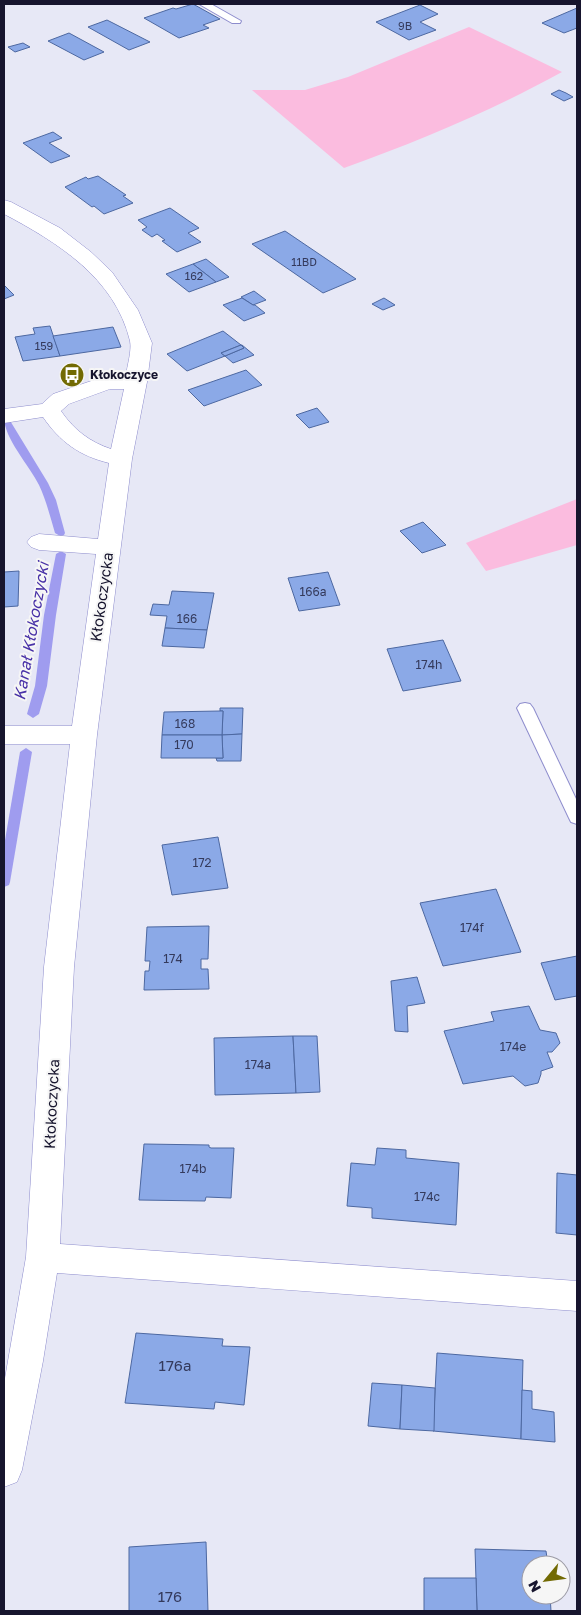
<svg xmlns="http://www.w3.org/2000/svg" width="581" height="1615" viewBox="0 0 581 1615" font-family="'Golos Text',sans-serif">
	<rect width="100%" height="100%" fill="#e7e8f6"/>
	<g fill="#fbbcdf">
		<path d="M469,27L562,72C491,111 419,141 344,168L252,90H305L348,77Z"/>
		<path d="M577,499V545L486,571L466,543Z"/>
	</g>
	<g fill="none" stroke-linecap="round" stroke-linejoin="round">
		<g fill="#9f9cef" fill-rule="evenodd">
			<path d="M4,416L9,419L48,483L56,500L65,533L64,535L60,536L55,533C50,516 46,500 39,485C29,465 3,437 4,416Z"/>
			<path d="M61,551L66,554L56,615L47,686L39,714L33,718L27,714L35,686L44,615L56,554Z"/>
			<path d="M26,748L32,752L10,882L9,885L4,887V846L20,752Z"/>
		</g>
	</g>
	<g fill="#8ba9e7" stroke="#4d68a1">
		<path d="M193,4L220,19L203,25L209,28L179,38L144,18L173,8L176,9Z"/>
		<path d="M420,5L438,14L420,22L436,30L409,40L376,22Z"/>
		<path d="M577,8V28L564,33L542,23Z"/>
		<path d="M107,20L150,42L129,50L88,27Z"/>
		<path d="M69,33L104,52L84,60L48,41Z"/>
		<path d="M23,43L30,47L15,52L8,47Z"/>
		<path d="M559,90L566,93L573,97L564,101L551,94Z"/>
		<path d="M53,132L62,138L49,143L70,156L51,163L23,143Z"/>
		<path d="M98,176L126,195L123,196L133,203L104,214L94,206L92,207L65,187L86,177L88,179Z"/>
		<path d="M170,208L199,228L188,233L201,242L177,252L162,241L165,240L157,234L152,237L142,230L147,227L138,220Z"/>
		<path d="M285,231L356,279L323,293L252,244Z"/>
		<path d="M206,259L229,277L216,282L193,264Z"/>
		<path d="M193,264L216,282L189,292L166,274Z"/>
		<path d="M4,285L14,295L4,299Z"/>
		<path d="M254,291L266,300L253,305L241,297Z"/>
		<path d="M242,298L253,305H255L265,313L244,321L223,305Z"/>
		<path d="M384,298L395,305L383,310L372,304Z"/>
		<path d="M50,326L60,356L23,361L15,337L35,334L33,328Z"/>
		<path d="M113,327L121,347L60,356L53,336Z"/>
		<path d="M223,331L241,345L221,353L225,356L187,371L167,354Z"/>
		<path d="M241,345H242L254,355L233,363L225,356L244,348Z"/>
		<path d="M241,345L244,348L225,356L221,353Z"/>
		<path d="M246,370L262,385L204,406L188,390Z"/>
		<path d="M317,408L329,422L309,428L296,415Z"/>
		<path d="M423,522L446,545L422,553L400,531Z"/>
		<path d="M19,571L18,606L4,607V572Z"/>
		<path d="M328,572L340,605L299,611L288,578Z"/>
		<path d="M172,591L214,593L207,630L165,628L167,616L150,615L153,604L169,605Z"/>
		<path d="M165,628L207,630L204,648L162,646Z"/>
		<path d="M443,640L461,681L403,691L387,649Z"/>
		<path d="M220,708H243L242,734L222,735L223,711H220Z"/>
		<path d="M220,711H223L222,735H162L164,712Z"/>
		<path d="M242,734L241,761H217L216,758H223L222,735Z"/>
		<path d="M162,735H222L223,758H161Z"/>
		<path d="M218,837L228,888L172,895L162,845Z"/>
		<path d="M496,889L521,952L443,966L420,903Z"/>
		<path d="M209,926L208,959H201V969H208L209,989L144,990L145,971H149L150,961H145L147,927Z"/>
		<path d="M577,956V996L555,1000L541,963Z"/>
		<path d="M417,977L425,1003L407,1006L408,1032L395,1031L391,981Z"/>
		<path d="M529,1006L540,1030L556,1033L560,1043L552,1052H547L553,1067L541,1071V1074L538,1083L525,1086L513,1076L463,1084L444,1031L494,1021L491,1012Z"/>
		<path d="M293,1036L296,1093L215,1095L214,1038Z"/>
		<path d="M293,1036H317L320,1092L296,1093Z"/>
		<path d="M144,1144L209,1145V1147L211,1148H234L231,1198L206,1197L205,1201L139,1200Z"/>
		<path d="M377,1148L406,1150V1158L459,1163L456,1225L372,1218V1208L347,1206L351,1163L375,1165Z"/>
		<path d="M557,1173L577,1175V1235L556,1233Z"/>
		<path d="M136,1333L223,1339L222,1346L250,1347L244,1405L215,1402L214,1409L125,1403Z"/>
		<path d="M437,1353L523,1360L521,1439L433,1431Z"/>
		<path d="M372,1383L402,1385L400,1429L368,1426Z"/>
		<path d="M402,1385L435,1388L434,1431L400,1429Z"/>
		<path d="M522,1390L532,1391V1409L554,1412L555,1442L521,1439Z"/>
		<path d="M206,1542L208,1611H129V1547Z"/>
		<path d="M475,1549L546,1551L548,1565H531V1595H550L551,1611H477Z"/>
		<path d="M424,1578H476L477,1611H424Z"/>
	</g>
	<g fill="none" stroke-linecap="round" stroke-linejoin="round">
		<defs>
			<g id="lane">
				<path d="M199,4H211L241,21L240,23H232Z"/>
				<path d="M525,703L530,704L533,708L577,801V824L571,822L569,818L517,708L520,704Z"/>
			</g>
			<path id="street" d="M4,200L11,202L60,228L91,252L112,272L138,310L152,343L147,382L132,459L97,735L74,967L60,1244L577,1281V1311L57,1273L43,1361L22,1470L17,1482L4,1487V1384L26,1257L44,967L70,744H4V726H72L96,554L39,550L31,547L27,542L31,537L39,534L98,539L109,463C80,456 60,442 43,417L4,423V409L42,404L53,394L100,378L126,376C127,366 132,351 130,341C115,278 57,242 4,214ZM110,389H124L111,449C90,442 74,430 61,411L69,404Z"/>
		</defs>
		<use href="#lane" stroke="#8d8ccd" stroke-width="2"/>
		<use href="#street" stroke="#8d8ccd" stroke-width="1"/>
		<use href="#lane" fill="#fff" fill-rule="evenodd"/>
		<use href="#street" fill="#fff" fill-rule="evenodd"/>
	</g>
	<defs>
		<symbol id="bus-disc" viewBox="-11 -11 22 22"><circle r="9.5" fill="#726a03" stroke="#f6f6f6"/><path d="M-5-6H5V4H4V6H2V4H-2V6H-4V4H-5ZM-3.5-4V0h7V-4ZM-3.5 1.2v1.5H-2V1.2ZM2 1.2v1.5H3.5V1.2Z" fill="#fff"/></symbol>
	</defs>
	<g fill-rule="evenodd">
		<use href="#bus-disc" x="58" y="361" width="28" height="28"/>
	</g>
	<g text-anchor="middle" stroke-width="4" stroke-linejoin="round" paint-order="stroke">
		<g font-size="11" fill="#343a5c">
			<text x="405" y="30">9B</text>
			<text x="304" y="266">11BD</text>
			<text x="194" y="280">162</text>
			<text x="44" y="350">159</text>
		</g>
		<g font-size="12" font-weight="bold" fill="#17152e" stroke="#f6f6f6" text-anchor="start">
			<text x="90" y="379">Kłokoczyce</text>
		</g>
		<g font-size="12" fill="#343a5c">
			<text x="313" y="596">166a</text>
			<text x="187" y="623">166</text>
			<text x="429" y="669">174h</text>
			<text x="185" y="728">168</text>
			<text x="184" y="749">170</text>
			<text x="202" y="867">172</text>
			<text x="472" y="932">174f</text>
			<text x="173" y="963">174</text>
			<text x="513" y="1051">174e</text>
			<text x="258" y="1069">174a</text>
			<text x="193" y="1173">174b</text>
			<text x="427" y="1201">174c</text>
		</g>
		<g font-size="15" fill="#17152e" stroke="#f6f6f6">
			<text transform="translate(102 597) rotate(-82)" y="5">Kłokoczycka</text>
			<text transform="translate(52 1104) rotate(-87)" y="5">Kłokoczycka</text>
		</g>
		<g font-size="15" fill="#343a5c">
			<text x="175" y="1371">176a</text>
			<text x="170" y="1602">176</text>
		</g>
		<g font-size="16" font-style="italic" fill="#4831a7" stroke="#f6f6f6">
			<text transform="translate(31 631) rotate(-80)" y="6">Kanał Kłokoczycki</text>
		</g>
	</g>
	<rect width="581" height="1615" fill="none" stroke="#17152e" stroke-width="10"/>
	<g transform="translate(546 1580) rotate(241)"><circle r="24" fill="#f6f6f6" stroke="#9d9ca6"/>
	<path d="M0-4L9 19L0 12L-9 19Z" fill="#726a03"/>
	<text y="-8" font-size="14" font-weight="bold" text-anchor="middle" fill="#17152e">N</text>
	</g>
</svg>
